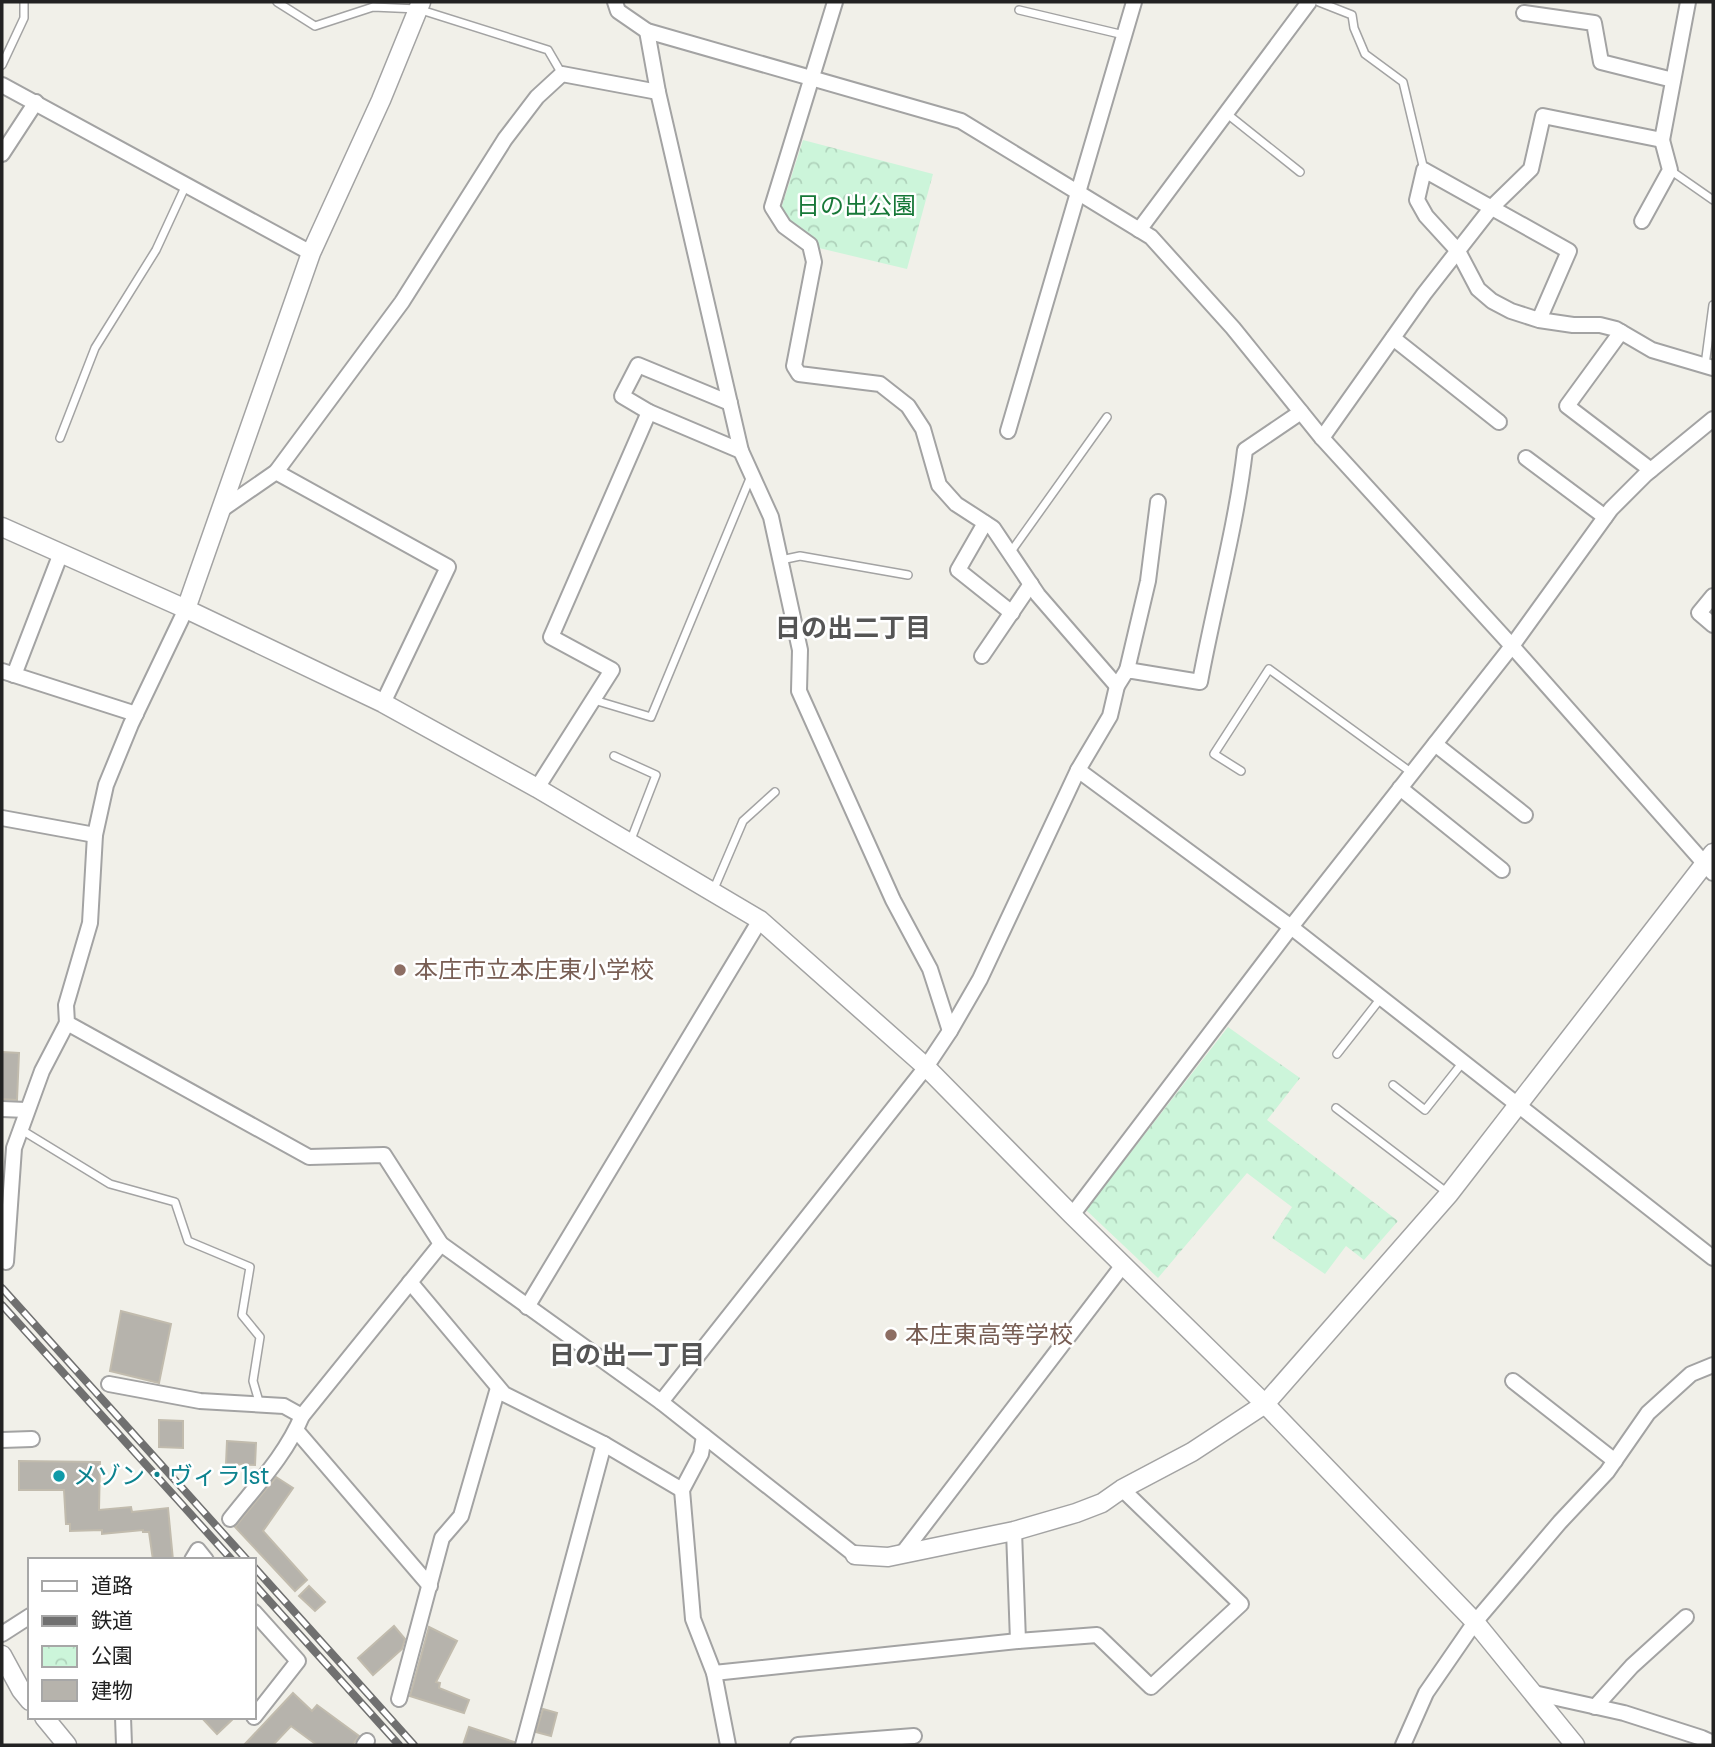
<svg xmlns="http://www.w3.org/2000/svg" width="1715" height="1747" viewBox="0 0 1715 1747" font-family="'DM Sans','Noto Sans JP',sans-serif">
	<defs>
		<pattern id="park-crowns" width="20" height="18" patternUnits="userSpaceOnUse" patternTransform="scale(1.75)"><rect width="20" height="18" fill="#ccf5da"/><path d="M2 6a3 3 0 1 1 6 0M12 15a3 3 0 1 1 6 0" fill="none" stroke="#afd2bb"/></pattern>
	</defs>
	<rect width="100%" height="100%" fill="#f1f0e9"/>
	<g fill="url(#park-crowns)">
		<path d="M803,140L933,174L907,269L819,248C809,232 791,226 781,209Z"/>
		<path d="M1228,1027L1300,1078L1267,1120L1398,1221L1364,1260L1346,1246L1325,1274L1272,1238L1292,1207L1247,1173L1158,1278L1086,1210Z"/>
	</g>
	<g fill="#b6b3ac" stroke="#c1bbad" stroke-width="2">
		<path d="M2,1052L19,1053L17,1100L2,1099Z"/>
		<path d="M121,1311L171,1324L159,1383L110,1371Z"/>
		<path d="M159,1420L183,1421V1448L159,1447Z"/>
		<path d="M227,1441L256,1443L255,1465L226,1464Z"/>
		<path d="M19,1461L100,1462L99,1510L131,1507L132,1512L168,1508L173,1560H153L149,1532H143V1530L102,1534V1530L70,1531V1524H66L64,1490H19Z"/>
		<path d="M276,1477L293,1488L263,1531L307,1580L295,1591L235,1527Z"/>
		<path d="M309,1586L325,1602L315,1611L299,1596Z"/>
		<path d="M394,1626L405,1639L402,1649L373,1675L358,1658Z"/>
		<path d="M429,1627L457,1641L436,1682L440,1683L439,1688L469,1700L464,1713L410,1696Z"/>
		<path d="M293,1693L312,1711L317,1705L359,1736L352,1745H317L291,1726L273,1745H244Z"/>
		<path d="M543,1709L557,1713L551,1736L536,1732Z"/>
		<path d="M201,1717H235L217,1734Z"/>
		<path d="M469,1727L514,1742V1745H463Z"/>
	</g>
	<g fill="none" stroke-linecap="round" stroke-linejoin="round">
		<defs>
			<g id="service">
				<path d="M277,2L315,26L373,7L418,9L548,50L562,74"/>
				<path d="M1319,2L1352,15L1354,28L1365,54L1403,82L1424,170"/>
				<path d="M1019,10L1124,35"/>
				<path d="M2,65L24,18V2"/>
				<path d="M1226,113L1300,172"/>
				<path d="M1670,170L1713,200"/>
				<path d="M1705,365L1713,305"/>
				<path d="M60,438L95,348L156,250L186,185"/>
				<path d="M1010,553L1107,417"/>
				<path d="M781,560L800,556L908,575"/>
				<path d="M594,700L651,717L751,476"/>
				<path d="M614,756L656,775L630,842"/>
				<path d="M1241,771L1214,754L1269,669L1412,773"/>
				<path d="M713,891L743,821L775,792"/>
				<path d="M1337,1054L1381,998"/>
				<path d="M1393,1085L1425,1110L1463,1062"/>
				<path d="M1336,1108L1449,1194"/>
				<path d="M20,1129L110,1184L175,1202L188,1241L250,1267L242,1315L260,1337L253,1381L260,1405"/>
			</g>
			<g id="minor">
				<path d="M615,2L618,11L647,31L961,121L1151,237L1233,328L1322,438L1512,646L1713,873"/>
				<path d="M835,2L772,207L784,226L810,245L814,262L794,366L799,374L880,384L908,406L923,429L939,485L956,504L993,528L1038,595L1117,686"/>
				<path d="M1524,13L1594,23L1601,62L1673,80"/>
				<path d="M647,31L658,92L741,451L771,517L800,650L799,691L893,900L930,969L950,1031"/>
				<path d="M2,85L311,253"/>
				<path d="M2,154L36,102"/>
				<path d="M1642,221L1670,170L1662,140"/>
				<path d="M1139,230L1309,2"/>
				<path d="M1539,320L1569,251L1424,170L1417,200L1426,216L1458,251L1478,289L1492,301L1511,311L1539,320L1573,325H1600L1616,329L1652,350L1713,368"/>
				<path d="M1621,332L1567,406L1651,470"/>
				<path d="M1393,338L1499,422"/>
				<path d="M649,412L622,396L638,365L730,403"/>
				<path d="M1008,431L1134,2"/>
				<path d="M1322,438L1424,294L1492,207L1531,169L1543,116L1662,140L1688,2"/>
				<path d="M1526,458L1605,517"/>
				<path d="M276,472L448,567L383,703"/>
				<path d="M221,510L276,472L402,302L505,139L537,97L562,74L658,92"/>
				<path d="M985,523L958,570L1012,613"/>
				<path d="M1713,596L1699,613L1713,625"/>
				<path d="M186,609L131,724L106,785L95,835L90,923L66,1005L67,1023L309,1157L384,1155L441,1244L661,1402L855,1555"/>
				<path d="M982,656L1031,584"/>
				<path d="M1127,670L1148,581L1158,502"/>
				<path d="M2,671L136,714"/>
				<path d="M14,675L61,553"/>
				<path d="M1435,744L1525,815"/>
				<path d="M1078,770L1291,927L1713,1258"/>
				<path d="M537,788L612,670L551,637L649,412L741,451"/>
				<path d="M1400,788L1502,870"/>
				<path d="M2,818L95,835"/>
				<path d="M2,1109L26,1110"/>
				<path d="M1072,1215L1291,927L1512,646L1611,509L1646,474L1713,419"/>
				<path d="M6,1262L14,1148L42,1071L67,1023"/>
				<path d="M410,1282L504,1394L604,1444L682,1490"/>
				<path d="M527,1307L760,920"/>
				<path d="M1513,1381L1615,1461"/>
				<path d="M109,1384L200,1401L284,1406L302,1416"/>
				<path d="M661,1402L926,1067L950,1031L980,979L1078,770L1110,716L1117,686L1127,670L1200,682C1214,605 1236,528 1245,450L1301,412"/>
				<path d="M296,1430L430,1586"/>
				<path d="M704,1436L701,1454L682,1490L693,1619L714,1673L728,1745"/>
				<path d="M2,1440L32,1439"/>
				<path d="M230,1519C255,1487 286,1455 302,1416L441,1244"/>
				<path d="M1014,1531L1018,1641"/>
				<path d="M902,1554L1123,1265"/>
				<path d="M192,1560L198,1550L206,1560"/>
				<path d="M254,1612L298,1661L254,1717"/>
				<path d="M2,1634L30,1616"/>
				<path d="M714,1673L1018,1641L1097,1635L1151,1687L1241,1604L1122,1489"/>
				<path d="M1534,1693L1624,1713L1702,1738L1713,1743"/>
				<path d="M399,1699L442,1538L461,1516L498,1388"/>
				<path d="M1595,1707L1632,1666L1686,1617"/>
				<path d="M123,1717L124,1745"/>
				<path d="M364,1745L367,1741"/>
				<path d="M523,1745L604,1444"/>
				<path d="M798,1745L914,1736"/>
				<path d="M1403,1745L1426,1693L1475,1622L1560,1522L1607,1472L1648,1413L1691,1374L1713,1365"/>
			</g>
			<g id="tertiary">
				<path d="M2,527L186,609L383,703L537,788L760,920L926,1067L1072,1215L1265,1404L1475,1622L1575,1745"/>
				<path d="M186,609L311,253L381,100L421,2"/>
				<path d="M855,1555L888,1557L1014,1531L1076,1513L1102,1503L1122,1489L1192,1452L1265,1404L1449,1194L1713,853"/>
				<path d="M2,1655L21,1690L30,1701"/>
				<path d="M44,1717L67,1745"/>
			</g>
		</defs>
		<use href="#service" stroke="#a3a3a3" stroke-width="10"/>
		<use href="#minor" stroke="#a3a3a3" stroke-width="18"/>
		<use href="#tertiary" stroke="#a3a3a3" stroke-width="21"/>
		<use href="#service" stroke="#fff" stroke-width="7"/>
		<use href="#minor" stroke="#fff" stroke-width="14"/>
		<use href="#tertiary" stroke="#fff" stroke-width="18"/>
		<defs>
			<g id="rail">
				<path d="M2,1288L247,1560"/>
				<path d="M2,1305L232,1560"/>
				<path d="M254,1567L414,1745"/>
				<path d="M254,1584L399,1745"/>
			</g>
		</defs>
		<use href="#rail" stroke="#707070" stroke-width="8"/>
		<use href="#rail" stroke="#fff" stroke-width="5" stroke-dasharray="16" stroke-linecap="butt"/>
	</g>
	<g fill="#8d6e63" stroke="#fff" stroke-width="2.5">
		<circle cx="400" cy="970" r="7"/>
		<circle cx="891" cy="1335" r="7"/>
	</g>
	<circle fill="#0f9aa8" stroke="#fff" stroke-width="2.5" cx="59" cy="1476" r="7"/>
	<g text-anchor="middle" stroke-width="5" stroke-linejoin="round" paint-order="stroke">
		<g font-size="24" fill="#177838" stroke="#fff">
			<text x="856" y="214">日の出公園</text>
		</g>
		<g font-size="24" fill="#785e54" stroke="#fff" text-anchor="start">
			<text x="414" y="978">本庄市立本庄東小学校</text>
			<text x="905" y="1343">本庄東高等学校</text>
		</g>
		<g font-size="24" fill="#0d838f" stroke="#fff" text-anchor="start">
			<text x="73" y="1484">メゾン・ヴィラ1st</text>
		</g>
		<g font-size="26" font-weight="bold" fill="#555" stroke="#fff">
			<text x="853" y="637">日の出二丁目</text>
			<text x="627" y="1364">日の出一丁目</text>
		</g>
	</g>
	<rect width="1715" height="1747" fill="none" stroke="#222222" stroke-width="7"/>
	<rect x="28" y="1558" width="228" height="161" fill="#ffffff" stroke="#a7a7a7" stroke-width="2"/>
	<rect x="42" y="1581" width="35" height="10" fill="#ffffff" stroke="#a7a7a7" stroke-width="2"/>
	<text x="91" y="1593" font-size="21" fill="#222222">道路</text>
	<rect x="42" y="1616" width="35" height="10" fill="#707070" stroke="#a7a7a7" stroke-width="2"/>
	<text x="91" y="1628" font-size="21" fill="#222222">鉄道</text>
	<rect x="42" y="1646" width="35" height="21" fill="url(#park-crowns)" stroke="#a7a7a7" stroke-width="2"/>
	<text x="91" y="1663" font-size="21" fill="#222222">公園</text>
	<rect x="42" y="1680" width="35" height="21" fill="#b6b3ac" stroke="#a7a7a7" stroke-width="2"/>
	<text x="91" y="1698" font-size="21" fill="#222222">建物</text>
</svg>
